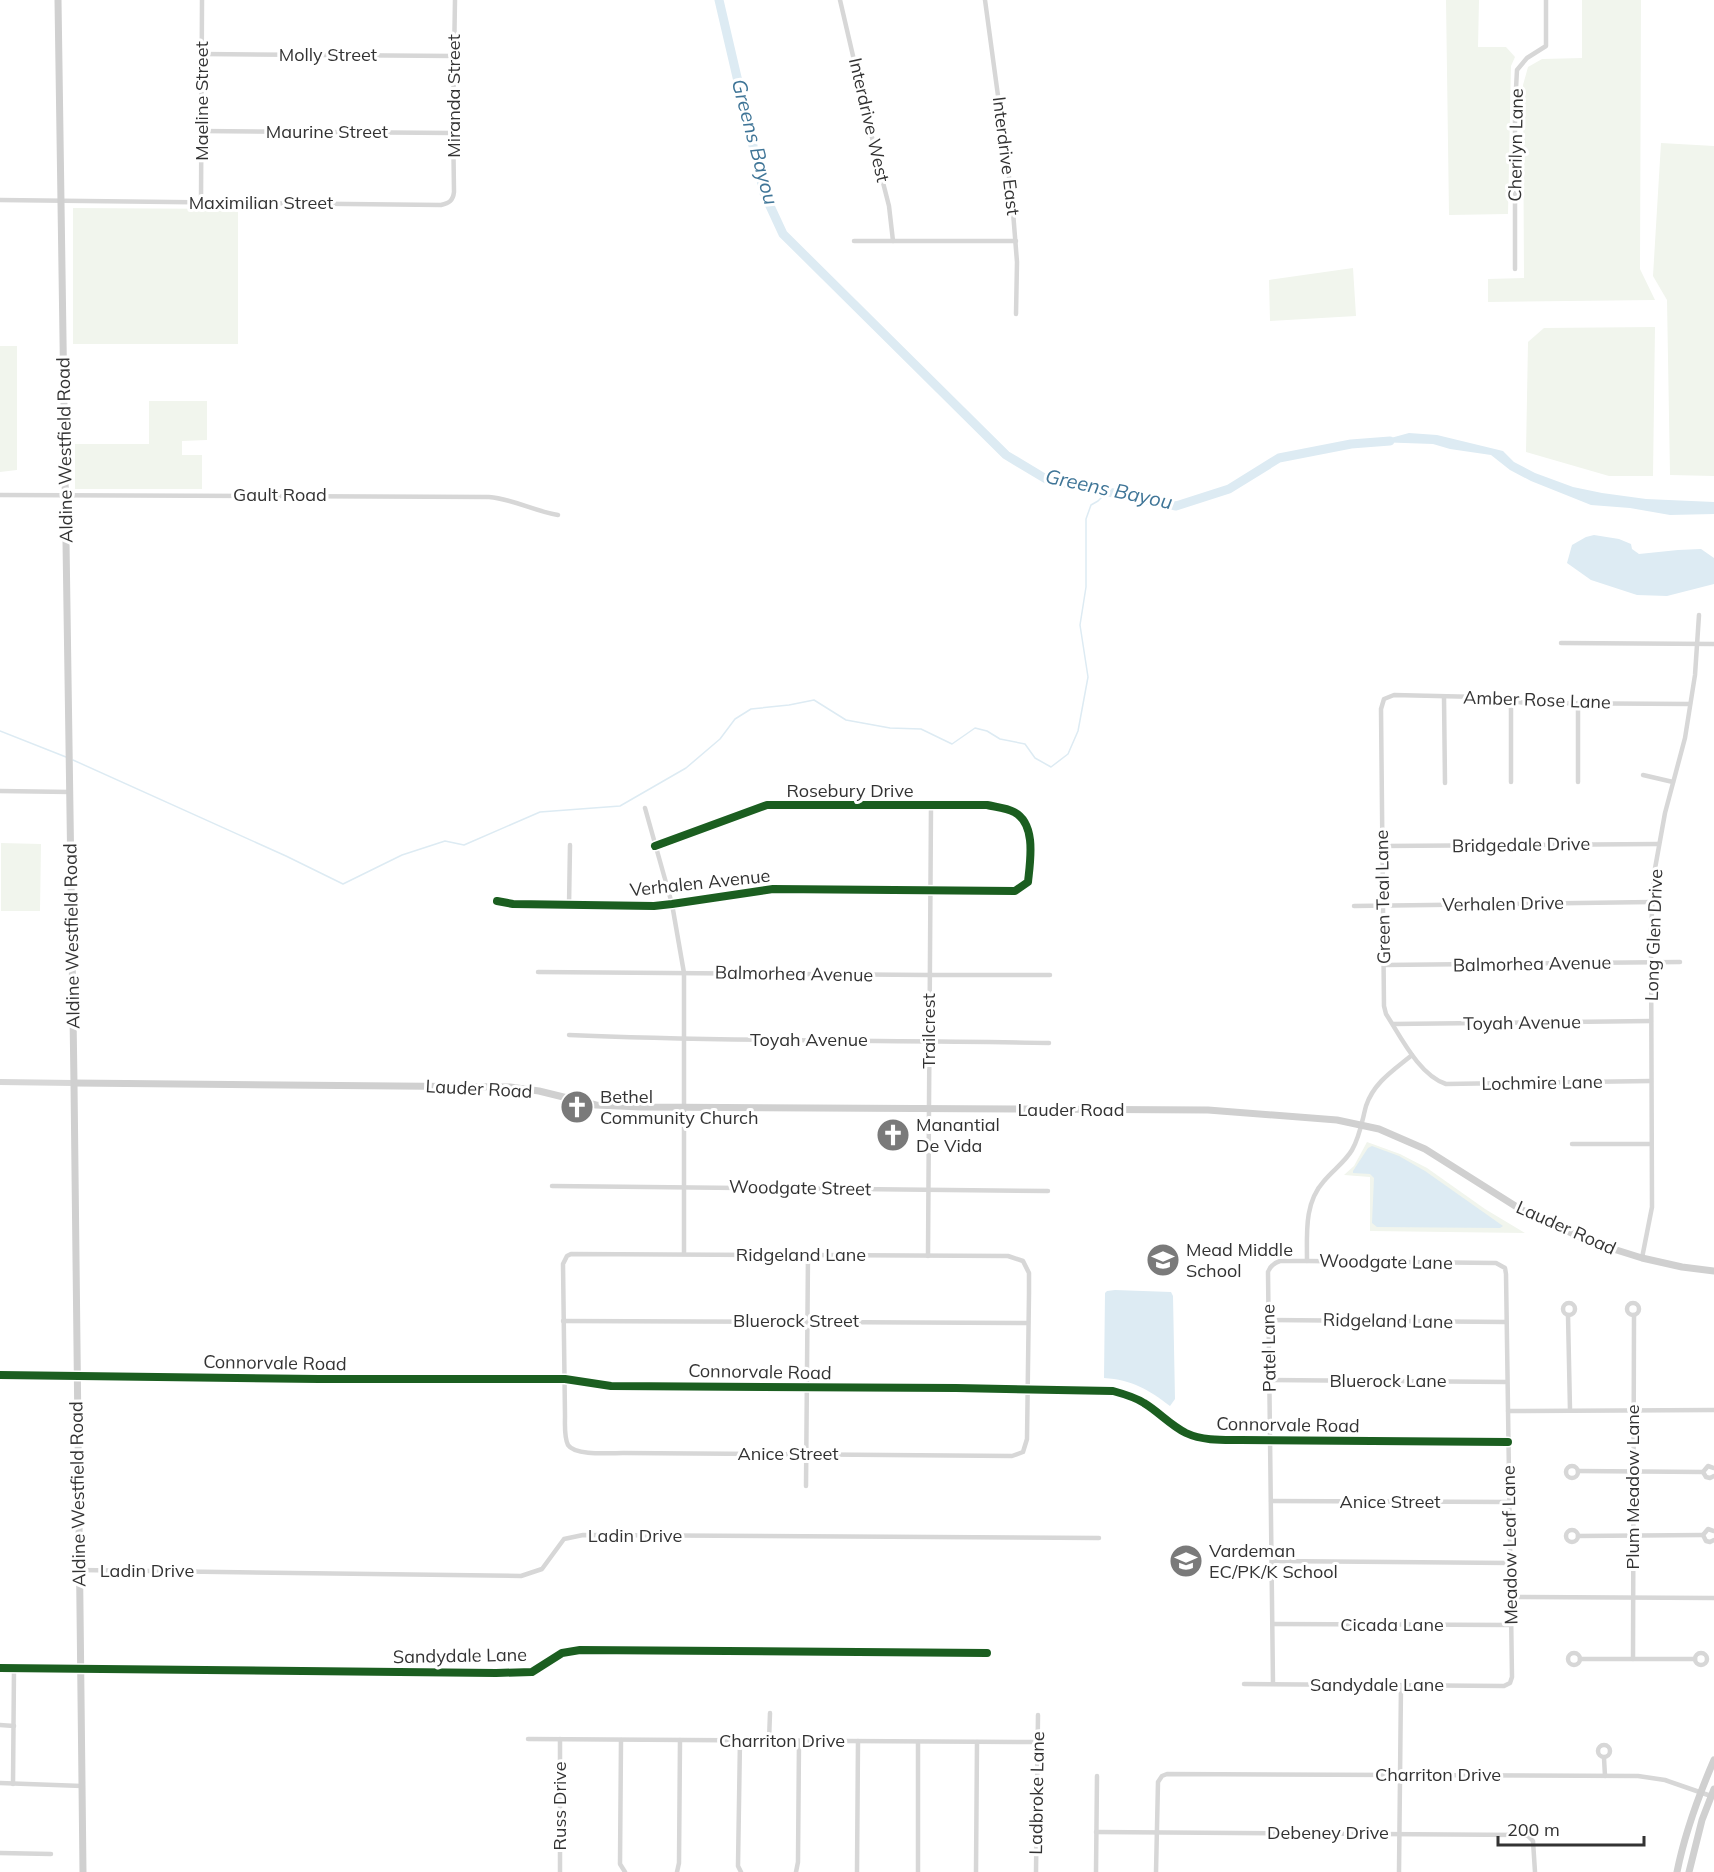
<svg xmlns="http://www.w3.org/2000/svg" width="1714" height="1872" viewBox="0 0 1714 1872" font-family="Mulish,sans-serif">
	<rect width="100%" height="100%" fill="#fff"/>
	<g fill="#f1f5ed">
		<path d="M1446,0H1479L1478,47H1506L1515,57L1511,66L1508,214L1449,215Z"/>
		<path d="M1582,0H1641L1640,269L1655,300L1488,302V279L1524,278L1523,85L1528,67L1542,59L1582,58Z"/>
		<path d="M1661,143L1714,146V476L1670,475L1667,300L1653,276Z"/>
		<path d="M73,208L238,209V344H73Z"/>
		<path d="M1353,268L1356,316L1270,321L1269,280Z"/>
		<path d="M1655,327L1653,476H1609L1526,452L1528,342L1544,328Z"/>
		<path d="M0,346H17V470L0,472Z"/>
		<path d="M149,401H207V440L182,441V455H202V489H75V444H149Z"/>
		<path d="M1,843L41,844L40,911H1Z"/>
		<path d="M1367,1142L1400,1154L1427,1168L1485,1209L1525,1233L1370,1231V1177L1344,1175L1354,1166Z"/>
	</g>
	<g fill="#ddebf3">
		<path d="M1409,433L1437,435L1503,451L1514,462L1535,473L1573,487L1602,493L1646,499L1714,502V514L1670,515L1630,508L1591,505L1531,481L1510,470L1491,455L1450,449L1433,444L1376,442Z"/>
		<path d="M1594,535L1619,539L1631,544L1632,549L1639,554L1678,550L1701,549L1714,558V584L1667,596L1637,595L1591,580L1567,563L1572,545L1586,537Z"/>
		<path d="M1372,1146L1399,1156L1425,1171L1503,1226L1500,1228L1377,1227L1372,1223L1374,1178L1370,1174L1353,1173V1171L1368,1148Z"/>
		<path d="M1115,1290L1171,1292L1173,1296L1175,1399L1170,1406C1148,1389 1132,1380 1104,1378L1105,1293L1107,1291Z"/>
	</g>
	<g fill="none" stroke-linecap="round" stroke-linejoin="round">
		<g stroke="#ddebf3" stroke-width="1.5">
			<path d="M0,731L66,757"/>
			<path d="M73,760L286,856L343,884L402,855L445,841L464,845L540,812L620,806L686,768L720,739L735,719L751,709L789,705L814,700L846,720L890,728L921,729L952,744L975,728L987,731L1000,739L1025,744L1035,758L1051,767L1068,754L1078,731L1088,677L1080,625L1086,587V519L1091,505L1098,501L1107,492"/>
		</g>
		<path stroke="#ddebf3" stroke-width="9" d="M719,0L764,193L783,234L1006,455L1046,479L1176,506L1229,489L1279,458L1351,444L1390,441"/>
		<g stroke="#d7d7d7" stroke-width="4.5">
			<path d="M840,0L877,159L889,206L893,241"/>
			<path d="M985,0L1012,199L1017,262L1016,314"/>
			<path d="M202,54L454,56"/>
			<path d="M201,131L453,133"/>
			<path d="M0,200L441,205C449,203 453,201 454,192L453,119L455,0"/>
			<path d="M201,202L202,0"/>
			<path d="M854,241H1016"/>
			<path d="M1515,269V107L1517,70L1527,58L1546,46V0"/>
			<path d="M0,495L489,497C513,499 534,511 558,515"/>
			<path d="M1561,643L1714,644"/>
			<path d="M1444,697L1445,783"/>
			<path d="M1578,703V782"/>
			<path d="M1643,775L1673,782"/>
			<path d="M1511,782V702"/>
			<path d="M0,791L70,792"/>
			<path d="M645,808L672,904L684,973V1254"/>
			<path d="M1383,846L1658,844"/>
			<path d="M497,901L513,904L654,906L672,904L773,889L1015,891L1028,882C1030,862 1037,824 1014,812C1007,808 996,807 987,805H767L655,846"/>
			<path d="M569,906L570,845"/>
			<path d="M1354,906L1652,902"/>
			<path d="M1384,965L1680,962"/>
			<path d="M538,972L929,975H1050"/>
			<path d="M1393,1024L1651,1021"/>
			<path d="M569,1035C729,1042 889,1040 1049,1043"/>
			<path d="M1651,1081L1446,1084C1419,1075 1401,1037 1386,1014L1384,1006L1381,709L1384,699L1394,695L1479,697L1526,703L1690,704"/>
			<path d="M1572,1144H1651"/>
			<path d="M552,1186L1048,1191"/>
			<path d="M571,1254L1008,1256L1023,1261L1029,1273V1293L1027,1439L1023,1452L1012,1456L623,1453C610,1453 575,1456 568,1445C564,1437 565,1425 565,1416L563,1264L567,1256Z"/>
			<path d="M928,1256L931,806"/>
			<path d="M1642,1258L1652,1207L1651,931L1654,874L1665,813L1685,738L1695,675L1699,615"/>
			<path d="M1307,1261C1307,1233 1304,1203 1324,1181C1333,1170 1345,1162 1352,1150C1360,1136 1362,1121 1366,1106C1374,1082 1394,1070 1412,1055"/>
			<circle cx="1633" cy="1309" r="6"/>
			<circle cx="1569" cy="1309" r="6"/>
			<path d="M1568,1315L1570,1410"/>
			<path d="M1269,1320L1506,1322"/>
			<path d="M563,1321L1028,1323"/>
			<path d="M0,1375L319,1379H565L611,1386L956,1388L1113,1391C1124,1394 1135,1397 1144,1403C1159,1412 1170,1425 1186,1433C1203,1441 1223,1440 1241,1440L1508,1442"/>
			<path d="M1269,1380L1507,1382"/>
			<path d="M1508,1411L1714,1410"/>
			<circle cx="1572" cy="1472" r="6"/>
			<path d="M1714,1468L1708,1466L1703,1472L1706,1477L1710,1478L1714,1476"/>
			<path d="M1578,1471L1703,1472"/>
			<path d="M806,1486L808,1255"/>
			<path d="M1271,1501L1509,1502"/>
			<circle cx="1572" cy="1536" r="6"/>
			<path d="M1714,1531L1708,1529L1703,1535L1706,1541L1710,1542L1714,1540"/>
			<path d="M1578,1536L1703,1535"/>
			<path d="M1272,1561L1510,1563"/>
			<path d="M79,1570L521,1576L542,1569L564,1539L583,1535L1099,1538"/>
			<path d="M1510,1597L1714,1598"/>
			<path d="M1273,1624L1511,1625"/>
			<circle cx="1701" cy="1659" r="6"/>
			<circle cx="1574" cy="1659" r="6"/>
			<path d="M1580,1659H1695"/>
			<path d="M1633,1659L1634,1315"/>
			<path d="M0,1668L496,1673L532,1672L562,1653L580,1650L987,1653"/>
			<path d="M1244,1684C1331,1685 1417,1685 1504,1686L1510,1683L1512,1677L1506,1274L1505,1268L1496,1263L1307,1261H1280C1274,1263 1270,1266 1268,1272L1273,1684"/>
			<path d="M0,1725L14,1726"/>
			<path d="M528,1739L1037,1742"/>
			<path d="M560,1739V1872"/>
			<path d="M621,1740L620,1864L625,1872"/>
			<path d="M740,1740L738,1866L741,1872"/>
			<path d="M769,1741L770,1713"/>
			<circle cx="1604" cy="1751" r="6"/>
			<path d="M1604,1758L1605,1776"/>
			<path d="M0,1783L82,1786"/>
			<path d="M13,1784L14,1668"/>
			<path d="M1096,1832L1523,1835L1528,1836L1533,1841L1535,1872"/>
			<path d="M0,1853L51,1854"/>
			<path d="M677,1872L679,1863L680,1740"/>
			<path d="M796,1872L798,1862L799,1741"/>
			<path d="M857,1872L858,1741"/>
			<path d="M918,1872V1742"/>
			<path d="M976,1872L977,1742"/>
			<path d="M1036,1872L1038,1715"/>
			<path d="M1096,1872L1097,1776"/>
			<path d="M1156,1872L1158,1782L1162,1776L1167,1774L1638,1776L1665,1780L1711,1796"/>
			<path d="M1399,1872L1401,1685"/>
		</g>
		<path stroke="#d7d7d7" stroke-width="6" d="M0,1082L74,1083"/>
		<g stroke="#d0d0d0" stroke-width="7">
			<path d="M58,0L74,1083L83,1872"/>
			<path d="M74,1083L510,1087L539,1091L596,1105L641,1107L1208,1110L1337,1120L1379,1129L1425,1149L1520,1209L1591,1242L1642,1258L1682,1267L1714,1271"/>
			<path d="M1677,1872C1685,1832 1698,1797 1714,1760"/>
			<path d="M1689,1872L1702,1820L1714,1789"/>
		</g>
		<defs>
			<g id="cycleway">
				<path d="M497,901L513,904L654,906L672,904L773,889L1015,891L1028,882C1030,862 1037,824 1014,812C1007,808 996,807 987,805H767L655,846"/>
				<path d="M0,1375L319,1379H565L611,1386L956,1388L1113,1391C1124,1394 1135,1397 1144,1403C1159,1412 1170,1425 1186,1433C1203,1441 1223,1440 1241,1440L1508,1442"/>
				<path d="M0,1668L496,1673L532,1672L562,1653L580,1650L987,1653"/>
			</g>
		</defs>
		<use href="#cycleway" stroke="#fff" stroke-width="11"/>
		<use href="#cycleway" stroke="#1b5e20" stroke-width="8"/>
	</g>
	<defs>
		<symbol id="church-disc" viewBox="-11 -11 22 22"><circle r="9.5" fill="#7a7a7a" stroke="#fff"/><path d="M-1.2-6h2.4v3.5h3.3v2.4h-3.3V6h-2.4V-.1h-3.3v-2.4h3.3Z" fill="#fff"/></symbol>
		<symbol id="school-disc" viewBox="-11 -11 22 22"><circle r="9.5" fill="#7a7a7a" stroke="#fff"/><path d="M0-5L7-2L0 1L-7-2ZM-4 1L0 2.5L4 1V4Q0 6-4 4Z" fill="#fff"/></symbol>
	</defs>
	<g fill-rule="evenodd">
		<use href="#church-disc" x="558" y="1088" width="38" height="38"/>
		<use href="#church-disc" x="874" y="1116" width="38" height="38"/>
		<use href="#school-disc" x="1144" y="1241" width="38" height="38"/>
		<use href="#school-disc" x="1167" y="1542" width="38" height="38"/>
	</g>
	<g text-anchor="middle" stroke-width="6" stroke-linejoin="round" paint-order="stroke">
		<g font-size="18" fill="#333" stroke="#fff">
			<text x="328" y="61">Molly Street</text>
			<text transform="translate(454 96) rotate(-90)" y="6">Miranda Street</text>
			<text transform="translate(202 101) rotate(-90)" y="6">Maeline Street</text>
			<text transform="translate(869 120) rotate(77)" y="6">Interdrive West</text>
			<text x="327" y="138">Maurine Street</text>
			<text transform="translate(1516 145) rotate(-89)" y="6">Cherilyn Lane</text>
			<text transform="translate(1006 156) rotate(83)" y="6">Interdrive East</text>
			<text x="261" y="209">Maximilian Street</text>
			<text transform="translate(65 450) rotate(-91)" y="6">Aldine Westfield Road</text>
			<text x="280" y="501">Gault Road</text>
			<text transform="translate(1537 700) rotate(2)" y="6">Amber Rose Lane</text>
			<text x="850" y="797">Rosebury Drive</text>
			<text transform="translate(1521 845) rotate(-1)" y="6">Bridgedale Drive</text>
			<text transform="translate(700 883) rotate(-6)" y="6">Verhalen Avenue</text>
			<text transform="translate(1383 897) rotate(-91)" y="6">Green Teal Lane</text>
			<text transform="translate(1503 904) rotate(-1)" y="6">Verhalen Drive</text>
			<text transform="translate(1654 935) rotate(-88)" y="6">Long Glen Drive</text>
			<text transform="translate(72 936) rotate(-91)" y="6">Aldine Westfield Road</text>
			<text transform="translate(1532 964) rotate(-1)" y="6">Balmorhea Avenue</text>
			<text transform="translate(794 974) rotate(1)" y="6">Balmorhea Avenue</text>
			<text transform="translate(1522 1023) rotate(-1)" y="6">Toyah Avenue</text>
			<text transform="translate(929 1031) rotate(-90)" y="6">Trailcrest</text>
			<text x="809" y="1046">Toyah Avenue</text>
			<text transform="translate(1542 1083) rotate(-1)" y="6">Lochmire Lane</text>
			<text transform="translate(479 1089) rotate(3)" y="6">Lauder Road</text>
			<text x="1071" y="1116">Lauder Road</text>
			<text transform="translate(800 1188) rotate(1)" y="6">Woodgate Street</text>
			<text transform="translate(1566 1228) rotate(24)" y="6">Lauder Road</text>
			<text x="801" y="1261">Ridgeland Lane</text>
			<text transform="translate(1386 1262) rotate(1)" y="6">Woodgate Lane</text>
			<text x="796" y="1327">Bluerock Street</text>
			<text transform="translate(1388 1321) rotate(1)" y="6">Ridgeland Lane</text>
			<text transform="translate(1269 1348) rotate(-91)" y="6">Patel Lane</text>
			<text transform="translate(275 1363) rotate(1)" y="6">Connorvale Road</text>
			<text transform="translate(760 1372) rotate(1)" y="6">Connorvale Road</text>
			<text x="1388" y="1387">Bluerock Lane</text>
			<text transform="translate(1288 1425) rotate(1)" y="6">Connorvale Road</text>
			<text x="788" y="1460">Anice Street</text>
			<text transform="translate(1633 1487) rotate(-90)" y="6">Plum Meadow Lane</text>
			<text transform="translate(78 1494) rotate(-91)" y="6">Aldine Westfield Road</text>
			<text x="1390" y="1508">Anice Street</text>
			<text x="635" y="1542">Ladin Drive</text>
			<text transform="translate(1510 1545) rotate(-91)" y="6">Meadow Leaf Lane</text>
			<text x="147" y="1577">Ladin Drive</text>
			<text x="1392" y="1631">Cicada Lane</text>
			<text transform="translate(460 1656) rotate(-1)" y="6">Sandydale Lane</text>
			<text x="1377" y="1691">Sandydale Lane</text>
			<text x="782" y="1747">Charriton Drive</text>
			<text x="1438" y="1781">Charriton Drive</text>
			<text transform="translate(1037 1793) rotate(-89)" y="6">Ladbroke Lane</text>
			<text transform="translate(560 1806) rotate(-90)" y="6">Russ Drive</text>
			<text x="1328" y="1839">Debeney Drive</text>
		</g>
		<g font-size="18" fill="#333" stroke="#fff" text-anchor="start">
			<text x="600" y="1103">Bethel<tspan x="600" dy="21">Community Church</tspan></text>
			<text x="916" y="1131">Manantial<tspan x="916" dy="21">De Vida</tspan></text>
			<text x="1186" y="1256">Mead Middle<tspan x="1186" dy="21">School</tspan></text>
			<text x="1209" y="1557">Vardeman<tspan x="1209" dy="21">EC/PK/K School</tspan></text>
		</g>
		<g font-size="20" font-style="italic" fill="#3f7597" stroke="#fff">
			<text transform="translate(755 142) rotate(75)" y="7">Greens Bayou</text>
			<text transform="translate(1109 489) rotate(12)" y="7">Greens Bayou</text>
		</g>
	</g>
	<path d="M1498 1836v9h146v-9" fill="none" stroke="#333333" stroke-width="3"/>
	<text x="1507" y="1836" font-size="18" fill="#333333" stroke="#ffffff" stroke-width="4.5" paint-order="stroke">200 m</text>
</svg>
